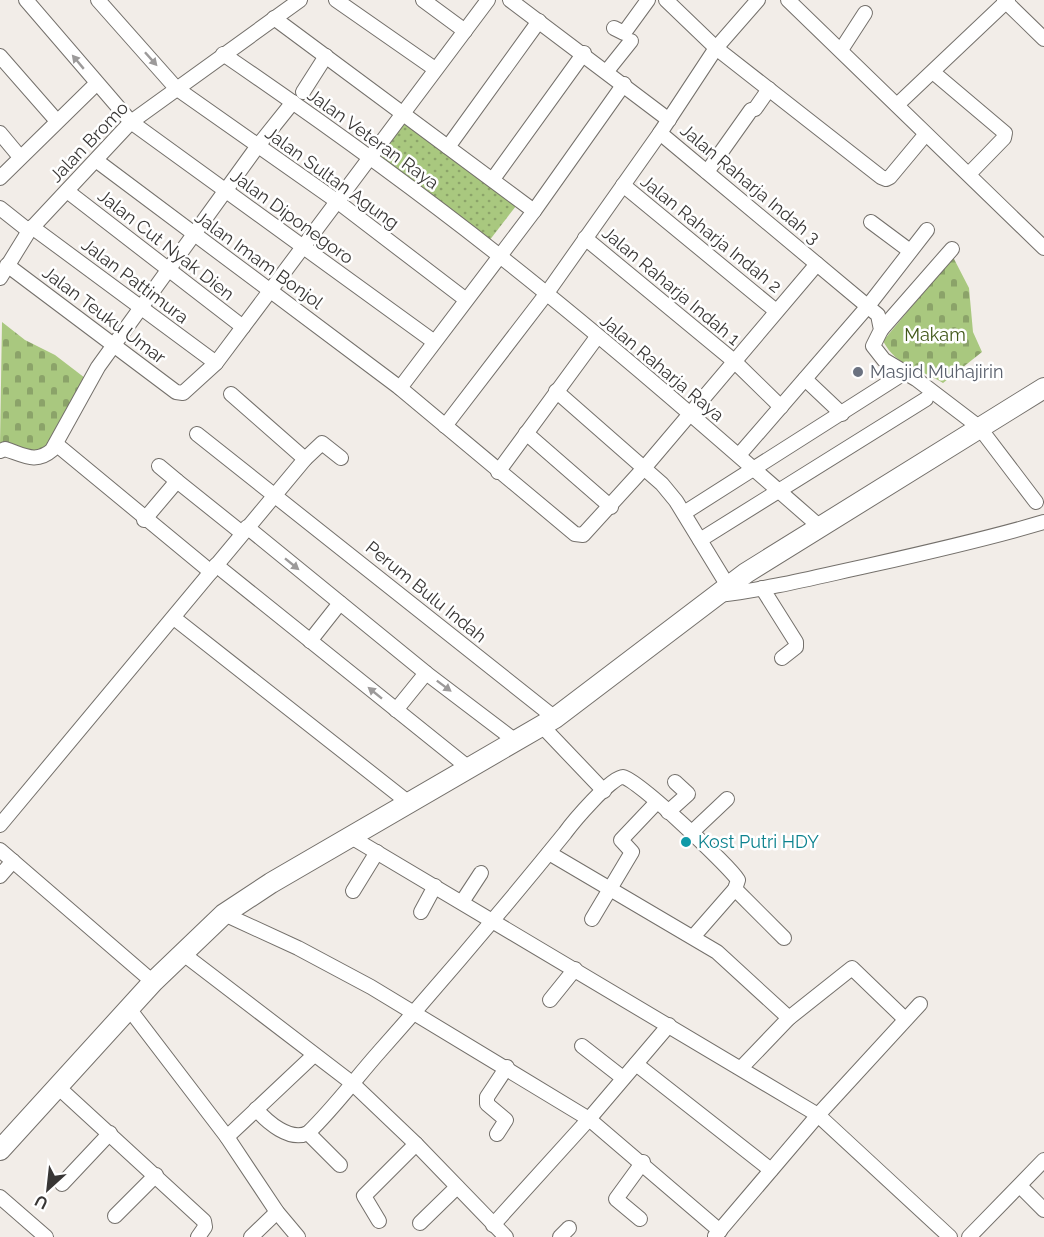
<svg xmlns="http://www.w3.org/2000/svg" width="1044" height="1237" viewBox="0 0 1044 1237" font-family="Raleway,sans-serif">
	<defs>
		<pattern id="grass-dots" width="8" height="8" patternUnits="userSpaceOnUse" patternTransform="scale(1.5)"><rect width="8" height="8" fill="#a9c87f"/><path d="M2 2h.1M6 6h.1" fill="none" stroke="#8ba369" stroke-width="1.8" stroke-linecap="round"/></pattern>
		<pattern id="cemetery-stones" width="16" height="16" patternUnits="userSpaceOnUse" patternTransform="scale(1.5)"><rect width="16" height="16" fill="#a9c87f"/><path d="M2 7V4a2 2 0 0 1 4 0v3zM10 15v-3a2 2 0 0 1 4 0v3z" fill="#8ba369"/></pattern>
	</defs>
	<rect width="100%" height="100%" fill="#f2ede8"/>
	<path fill="url(#grass-dots)" d="M405,123L516,206L489,241L379,158Z"/>
	<g fill="url(#cemetery-stones)">
		<path d="M953,257L969,288L973,332L982,352L943,383C919,368 897,367 883,341Z"/>
		<path d="M2,322L25,340L55,355L85,378C77,393 56,444 42,450C30,455 12,448 0,445Z"/>
	</g>
	<g fill="none" stroke-linecap="round" stroke-linejoin="round">
		<defs>
			<g id="street">
				<path d="M26,0L131,122L433,341"/>
				<path d="M98,0L176,88L338,202L465,299"/>
				<path d="M336,0L435,69"/>
				<path d="M423,0L465,31"/>
				<path d="M510,0L669,120"/>
				<path d="M666,0L716,48L881,177L886,179L890,177L925,135"/>
				<path d="M788,0L1044,248"/>
				<path d="M1004,0L1044,39"/>
				<path d="M274,18L534,211"/>
				<path d="M614,28L624,33L648,0"/>
				<path d="M841,50L865,13"/>
				<path d="M223,54C318,119 411,186 501,257C610,343 715,435 819,526"/>
				<path d="M0,56L56,120"/>
				<path d="M607,71L631,41"/>
				<path d="M934,73L1005,133L1004,138L969,174"/>
				<path d="M303,92L326,56"/>
				<path d="M897,105L1008,0"/>
				<path d="M0,133L20,157"/>
				<path d="M660,133L878,315L881,330L873,346L884,360L916,379L979,427L1036,502"/>
				<path d="M448,147L539,21"/>
				<path d="M97,161L400,388L575,534L583,535L645,467L817,264"/>
				<path d="M707,172L751,110L755,109L769,89"/>
				<path d="M0,178L96,84"/>
				<path d="M493,179L584,53"/>
				<path d="M623,185L776,311"/>
				<path d="M67,191L243,327"/>
				<path d="M0,208L29,231"/>
				<path d="M871,222L910,251"/>
				<path d="M32,227L216,363"/>
				<path d="M585,238L734,361L781,407"/>
				<path d="M7,265L176,392L183,393L216,363L488,0"/>
				<path d="M0,278L29,231L131,122L300,0"/>
				<path d="M881,330L952,249"/>
				<path d="M805,379L842,414"/>
				<path d="M400,388L534,211L624,84"/>
				<path d="M556,391L662,484L676,501L728,586"/>
				<path d="M231,394L305,459"/>
				<path d="M445,426L547,293L660,133L716,48L758,0"/>
				<path d="M526,433L611,507"/>
				<path d="M197,434L555,718"/>
				<path d="M56,444L211,572"/>
				<path d="M0,451L5,449C24,455 36,464 52,450L98,367L257,147L293,102"/>
				<path d="M739,455L868,306L927,230"/>
				<path d="M498,472L597,337"/>
				<path d="M177,481L242,533"/>
				<path d="M684,513L904,373"/>
				<path d="M144,520L177,481L159,466"/>
				<path d="M247,527L426,673L517,742"/>
				<path d="M700,540L926,399"/>
				<path d="M216,565L470,769"/>
				<path d="M762,588L796,642V647L782,658"/>
				<path d="M718,595C770,589 820,576 871,565C929,552 987,539 1044,522"/>
				<path d="M174,618L409,803"/>
				<path d="M310,641L340,603"/>
				<path d="M396,710L426,673"/>
				<path d="M542,726L604,791"/>
				<path d="M668,812L688,794L675,782"/>
				<path d="M0,825L305,459L322,443L341,458"/>
				<path d="M691,833L727,799"/>
				<path d="M351,837L818,1115L950,1237"/>
				<path d="M0,850L153,982"/>
				<path d="M549,853L717,952L789,1018"/>
				<path d="M0,876L13,861"/>
				<path d="M735,889L784,938"/>
				<path d="M353,891L377,852"/>
				<path d="M462,902L481,873"/>
				<path d="M421,912L435,886"/>
				<path d="M224,914L298,948L371,987L589,1119L720,1231"/>
				<path d="M592,919L632,852L621,840L657,802"/>
				<path d="M182,953L352,1083L416,1144L506,1237"/>
				<path d="M550,1000L575,969"/>
				<path d="M130,1010L227,1137L277,1212L298,1237"/>
				<path d="M582,1046L623,1078"/>
				<path d="M636,1064L771,1170"/>
				<path d="M741,1068L789,1018L852,968L905,1019"/>
				<path d="M59,1088L204,1221L205,1227L198,1237"/>
				<path d="M256,1109C267,1122 290,1142 308,1133C334,1108 356,1078 380,1051C443,980 505,907 565,833C573,822 611,777 623,777C635,777 729,866 738,880L735,889L693,937"/>
				<path d="M308,1133L340,1165"/>
				<path d="M497,1134L506,1120L487,1104V1097L507,1067"/>
				<path d="M227,1137L314,1055"/>
				<path d="M62,1184L110,1133"/>
				<path d="M1021,1187L1044,1210"/>
				<path d="M0,1197L46,1237"/>
				<path d="M115,1216L156,1175"/>
				<path d="M640,1219L616,1199L643,1162"/>
				<path d="M379,1221L364,1196L416,1144"/>
				<path d="M420,1223L457,1187"/>
				<path d="M493,1225L589,1119L669,1025"/>
				<path d="M715,1236L818,1115L920,1004"/>
				<path d="M251,1237L277,1212"/>
				<path d="M560,1237L569,1228"/>
				<path d="M969,1237L1044,1160"/>
			</g>
			<path id="secondary" d="M0,1150L153,982L224,914L271,883L555,718L746,573L1044,388"/>
		</defs>
		<use href="#street" stroke="#74706b" stroke-width="16"/>
		<use href="#secondary" stroke="#74706b" stroke-width="22"/>
		<use href="#street" stroke="#fff" stroke-width="14"/>
		<use href="#secondary" stroke="#fff" stroke-width="20"/>
	</g>
	<defs><path id="oneway-solid" d="M-6-.8H1V-3.2L6.5 0L1 3.2V.8H-6Z" transform="scale(1.5)"/></defs>
	<g fill="#9c9a9a">
		<use href="#oneway-solid" transform="translate(151 59) rotate(48)"/>
		<use href="#oneway-solid" transform="translate(78 62) rotate(-130)"/>
		<use href="#oneway-solid" transform="translate(292 564) rotate(39)"/>
		<use href="#oneway-solid" transform="translate(444 686) rotate(37)"/>
		<use href="#oneway-solid" transform="translate(375 693) rotate(-141)"/>
	</g>
	<circle fill="#6b7280" stroke="#fff" stroke-width="2" cx="858" cy="372" r="6"/>
	<circle fill="#0f9aa8" stroke="#fff" stroke-width="2" cx="686" cy="842" r="6"/>
	<g text-anchor="middle" stroke-width="5" stroke-linejoin="round" paint-order="stroke">
		<g font-size="18" fill="#383635" stroke="#fff">
			<text transform="translate(373 139) rotate(36)" y="6">Jalan Veteran Raya</text>
			<text transform="translate(89 142) rotate(-46)" y="6">Jalan Bromo</text>
			<text transform="translate(332 178) rotate(36)" y="6">Jalan Sultan Agung</text>
			<text transform="translate(750 184) rotate(40)" y="6">Jalan Raharja Indah 3</text>
			<text transform="translate(292 217) rotate(36)" y="6">Jalan Diponegoro</text>
			<text transform="translate(711 234) rotate(39)" y="6">Jalan Raharja Indah 2</text>
			<text transform="translate(166 245) rotate(38)" y="6">Jalan Cut Nyak Dien</text>
			<text transform="translate(259 260) rotate(36)" y="6">Jalan Imam Bonjol</text>
			<text transform="translate(135 281) rotate(37)" y="6">Jalan Pattimura</text>
			<text transform="translate(671 286) rotate(40)" y="6">Jalan Raharja Indah 1</text>
			<text transform="translate(104 315) rotate(37)" y="6">Jalan Teuku Umar</text>
			<text transform="translate(662 368) rotate(40)" y="6">Jalan Raharja Raya</text>
			<text transform="translate(426 592) rotate(39)" y="6">Perum Bulu Indah</text>
		</g>
		<g font-size="18" fill="#405718" stroke="#fff">
			<text x="935" y="341">Makam</text>
		</g>
		<g font-size="18" fill="#5b616d" stroke="#fff" text-anchor="start">
			<text x="870" y="378">Masjid Muhajirin</text>
		</g>
		<g font-size="18" fill="#0d838f" stroke="#fff" text-anchor="start">
			<text x="698" y="848">Kost Putri HDY</text>
		</g>
	</g>
	<g transform="translate(48 1189) rotate(207)" stroke="#ffffff" stroke-width="4.5" paint-order="stroke">
	<path d="M0-4.5L10 22L0 15L-10 22Z" fill="#383635"/>
	<text y="-9" font-size="16" font-weight="bold" text-anchor="middle" fill="#383635">U</text>
	</g>
</svg>
